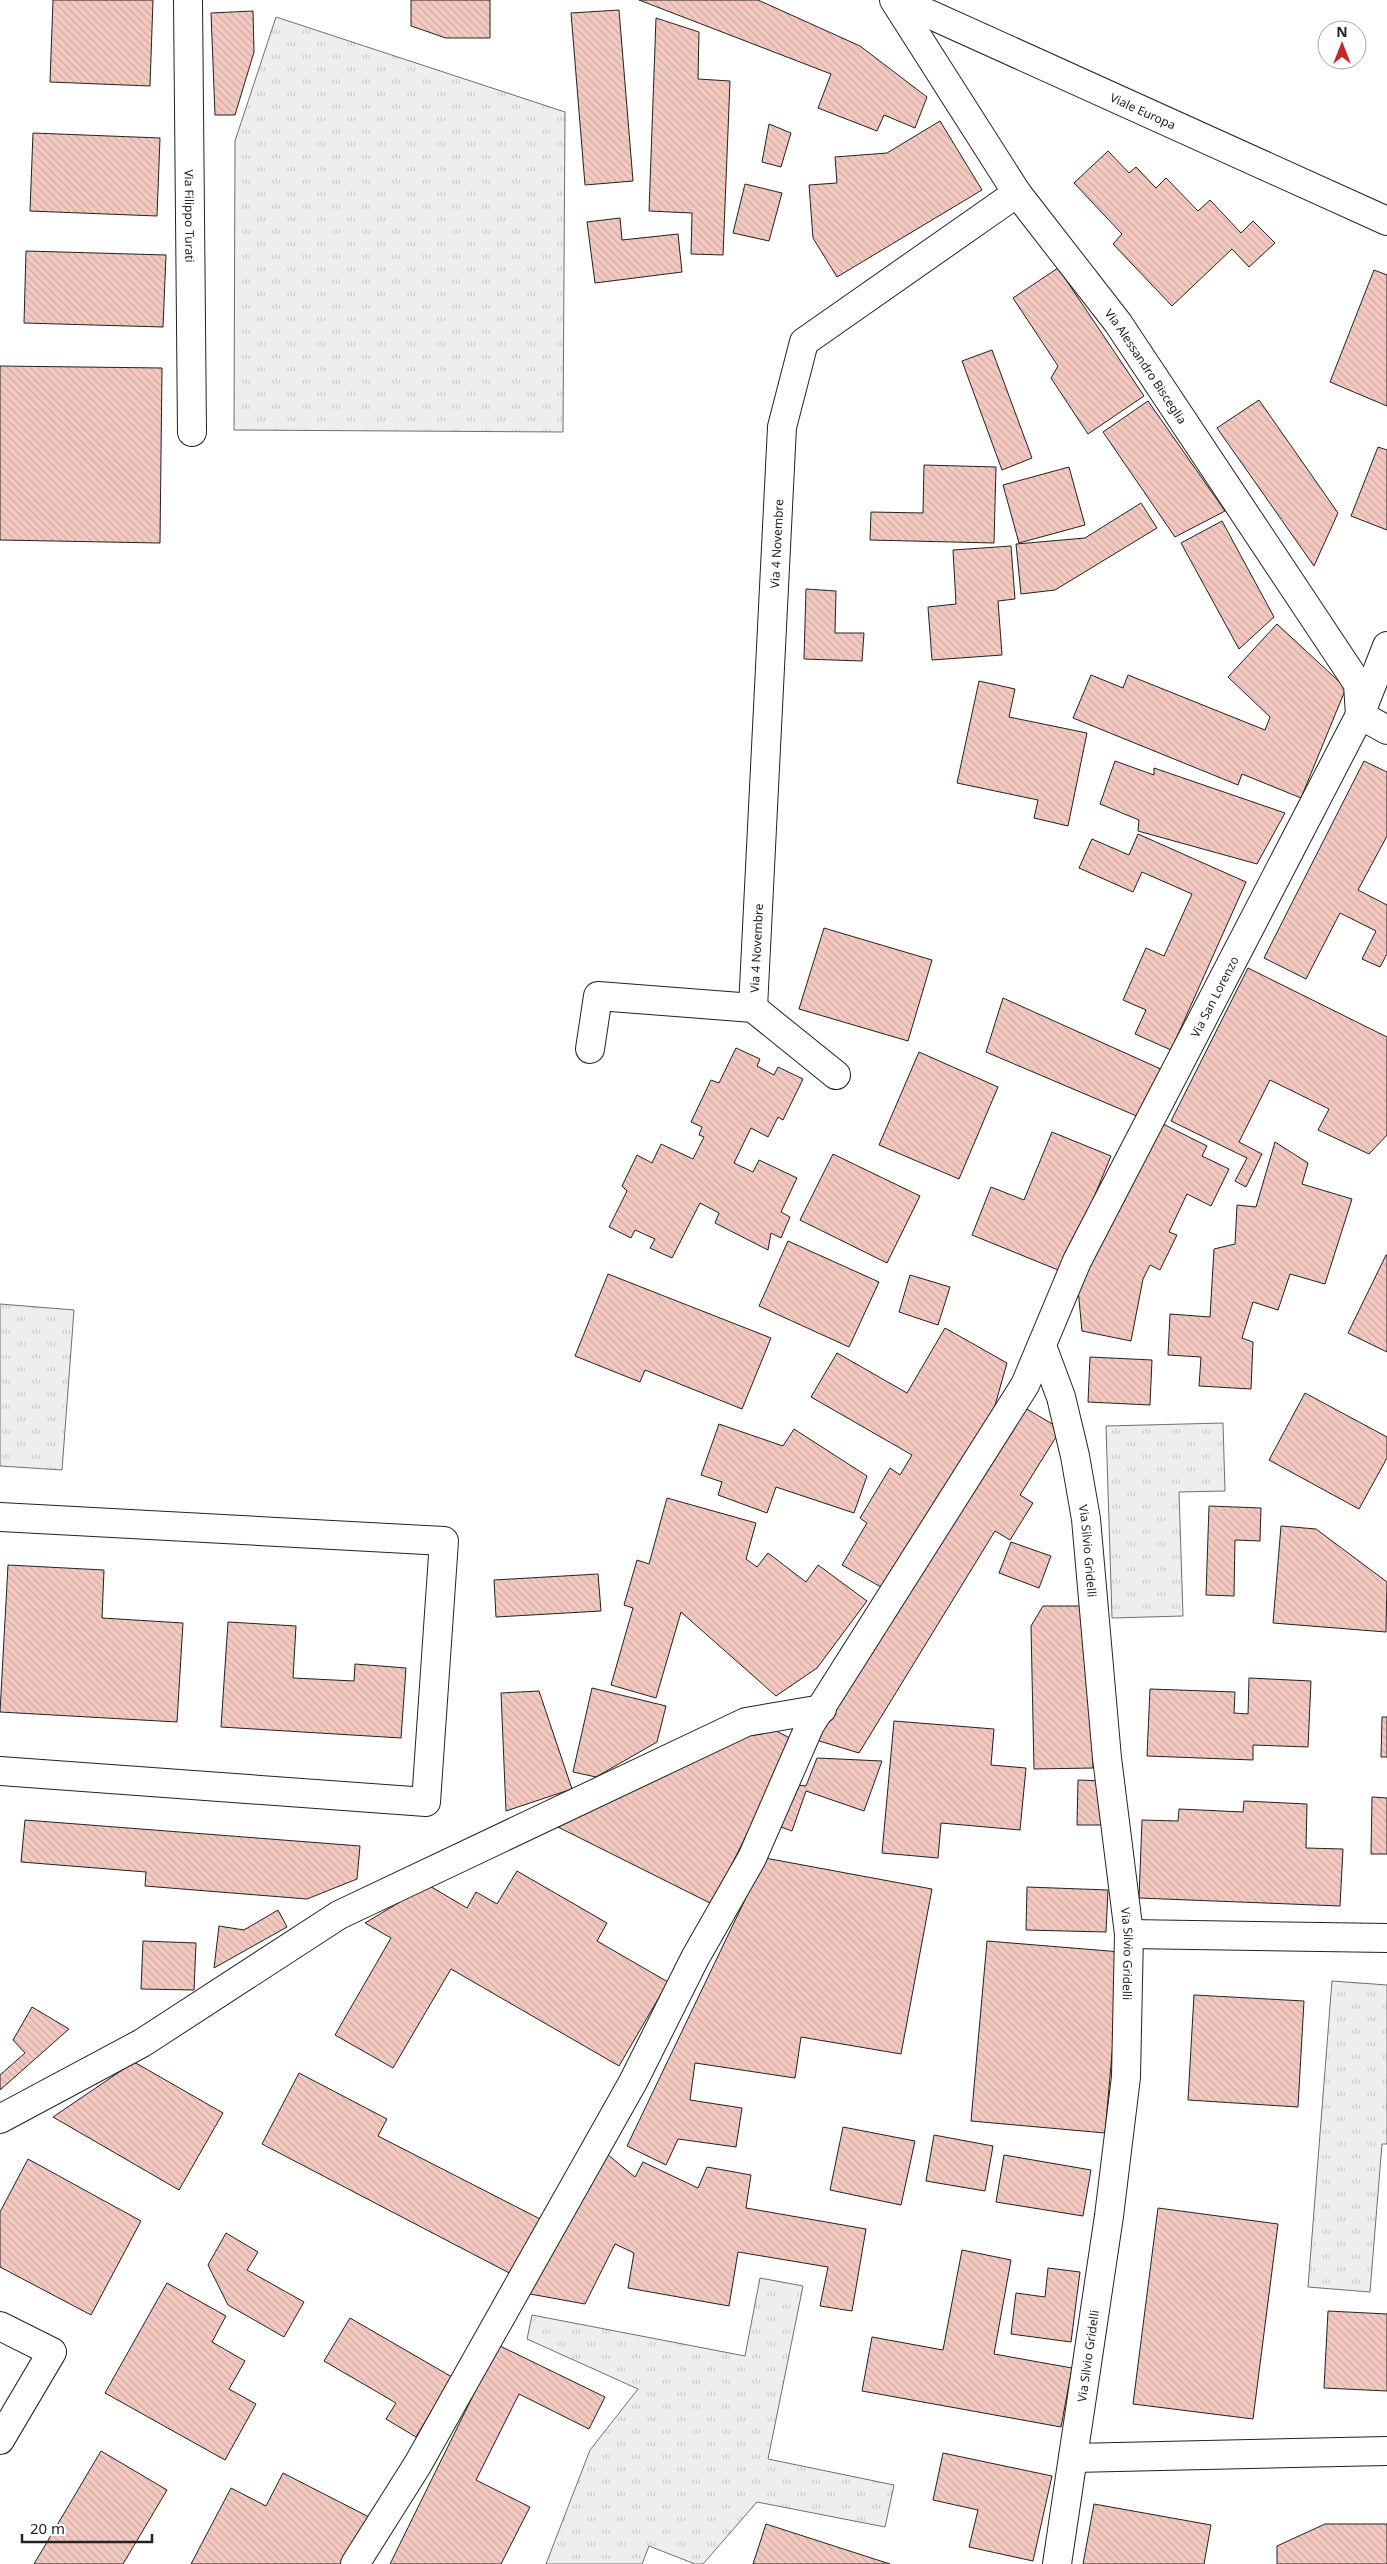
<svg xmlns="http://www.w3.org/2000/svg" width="1387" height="2564" font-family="'Noto Sans',sans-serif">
  <defs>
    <pattern id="grass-tufts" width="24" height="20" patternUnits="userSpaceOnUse" patternTransform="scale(1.25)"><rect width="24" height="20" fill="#eee"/><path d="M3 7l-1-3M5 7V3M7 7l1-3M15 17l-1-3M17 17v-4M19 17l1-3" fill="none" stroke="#ccc"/></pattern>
    <pattern id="building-back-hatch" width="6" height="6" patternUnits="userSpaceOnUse" patternTransform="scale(1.25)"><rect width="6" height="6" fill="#f3c9c0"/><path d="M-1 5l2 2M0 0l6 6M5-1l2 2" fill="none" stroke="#d0aca5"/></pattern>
  </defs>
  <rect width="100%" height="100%" fill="#fff"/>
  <path fill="url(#grass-tufts)" stroke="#6f6f6f" d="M276 17 565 112 563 432 234 430 235 141Z
    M0 1304 74 1310 62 1470 0 1466Z
    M1223 1423 1225 1491 1179 1492 1183 1616 1112 1618 1106 1426Z
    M1332 1981 1387 1985V2144H1382L1370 2292 1308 2287Z
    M760 2278 803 2286 768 2459 894 2485 885 2527 757 2502 703 2564H695L649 2546 642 2564H546L590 2450 638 2389 527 2339 532 2315 745 2356Z"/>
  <path fill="url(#building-back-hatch)" stroke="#222" d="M53 0H153L150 86 50 82Z
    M411 0H490V38H446L411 26Z
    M639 0H758L860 46 927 97 915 128 884 115 877 131 818 108 831 74Z
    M619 10 633 181 585 185 571 13Z
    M253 11 254 52 235 115H215L211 13Z
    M656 18 699 32 698 79 730 81 723 255 691 254 692 213 649 211Z
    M940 121 982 190 837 277 813 238 809 185 837 183 835 157 887 153Z
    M769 124 791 133 781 167 762 162Z
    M33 133 160 138 157 216 30 211Z
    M1108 151 1129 173 1136 167 1156 188 1166 178 1198 211 1210 200 1241 233 1253 221 1275 243 1249 267 1232 249 1172 306 1113 244 1122 234 1074 183Z
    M745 184 782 193 769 241 733 233Z
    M620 218 622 240 678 234 682 272 595 283 587 222Z
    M26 251 166 255 163 327 24 323Z
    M1058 268 1144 396 1088 434 1051 378 1058 366 1013 298Z
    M1374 270 1387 275V406L1330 382Z
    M992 350 1032 458 1002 470 962 361Z
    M0 366 162 368 160 543 0 540Z
    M1259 400 1338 513 1314 566 1217 428Z
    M1148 401 1225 511 1175 537 1103 432Z
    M1378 447 1387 450V530L1351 516Z
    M924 465 996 467 994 543 870 540 871 512 923 513Z
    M1069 467 1085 525 1019 543 1003 485Z
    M1141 503 1157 528 1055 590 1021 594 1016 544 1085 538Z
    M1222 521 1274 617 1239 649 1181 543Z
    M1011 546 1015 599 998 601 1002 655 932 660 928 607 956 604 953 550Z
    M806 589 836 591 835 633H864L862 661 804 659Z
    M1277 624 1346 688 1301 798 1242 774 1238 785 1073 718 1091 675 1123 688 1128 675 1265 730 1270 717 1228 677Z
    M979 681 1015 689 1009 717 1087 733 1068 826 1034 818 1038 800 957 783Z
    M1115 761 1154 775V768L1285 813 1257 864 1138 831 1139 820 1100 804Z
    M1364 761 1387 772V836L1358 890 1387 905V954L1380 967 1362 959 1376 931 1340 913 1306 979 1264 958Z
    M1138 834 1246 882 1171 1050 1135 1034 1146 1010 1123 1000 1146 948 1164 956 1192 894 1142 872 1133 892 1079 868 1092 839 1129 855Z
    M824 928 932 960 908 1041 799 1009Z
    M1248 968 1387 1037V1135L1369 1154 1318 1130 1329 1109 1270 1080 1239 1142 1262 1154 1246 1187 1235 1181 1247 1158 1171 1121Z
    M1003 998 1163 1070 1139 1117 986 1052Z
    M736 1048 760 1059 757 1066 774 1075 778 1067 803 1079 783 1120 778 1117 768 1137 751 1128 734 1163 753 1172 759 1160 797 1178 781 1212 790 1217 781 1238 771 1233 768 1250 715 1223 719 1213 700 1203 672 1258 650 1248 655 1239 635 1230 631 1238 609 1227 627 1191 622 1186 637 1155 652 1163 661 1144 693 1159 704 1137 699 1135 702 1127 691 1122 711 1080 719 1083Z
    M919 1052 998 1087 959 1179 879 1145Z
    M1161 1123 1207 1146 1202 1156 1229 1169 1211 1206 1187 1194 1169 1232 1177 1235 1160 1270 1150 1265 1143 1279 1131 1341 1082 1331 1078 1289Z
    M1052 1132 1111 1156 1063 1272 972 1235 991 1187 1024 1200Z
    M1275 1142 1308 1163 1302 1184 1352 1199 1325 1284 1290 1274 1278 1310 1253 1302 1242 1338 1253 1342 1251 1389 1199 1386 1201 1357 1168 1355 1170 1314 1210 1317 1214 1249 1235 1244 1237 1205 1256 1207Z
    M833 1154 920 1196 887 1263 800 1220Z
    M788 1241 879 1282 849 1347 759 1306Z
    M1386 1255H1387V1352L1348 1333Z
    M608 1274 771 1338 742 1409 645 1370 640 1382 575 1356Z
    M910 1275 950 1287 938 1325 899 1312Z
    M945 1328 1007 1363 992 1416 888 1591 842 1565 867 1523 860 1518 890 1468 900 1475 912 1455 811 1397 837 1353 907 1393Z
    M1090 1357 1152 1360 1150 1405 1088 1402Z
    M1305 1393 1387 1437V1458L1359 1509 1269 1460Z
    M1020 1405 1061 1429 1020 1495 1033 1503 1010 1540 995 1531 859 1753 816 1740Z
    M719 1424 783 1446 794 1429 867 1476 854 1513 776 1487 767 1513 718 1495 722 1482 701 1475Z
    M667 1498 756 1523 746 1559 757 1567 768 1553 806 1582 818 1565 867 1601 817 1668 776 1696 681 1612 656 1698 611 1685 633 1608 624 1605 637 1560 649 1564Z
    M1209 1506 1261 1508 1260 1541 1235 1540 1234 1596 1206 1595Z
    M1281 1526 1316 1529 1387 1582 1386 1632 1273 1623Z
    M1011 1542 1051 1556 1039 1588 999 1573Z
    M8 1565 104 1570 102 1618 183 1623 177 1722 0 1712Z
    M598 1574 601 1611 496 1617 494 1580Z
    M1043 1606H1090L1093 1768 1034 1769 1031 1626Z
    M228 1622 296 1626 293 1678 354 1681 355 1664 406 1668 401 1738 221 1727Z
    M1249 1678 1311 1681 1308 1747 1253 1745V1760L1147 1756 1150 1689 1235 1692 1234 1713 1248 1714Z
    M592 1688 666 1706 657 1742 596 1777 573 1772Z
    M539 1691 572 1789 506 1811 501 1693Z
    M1382 1717H1387V1757H1381Z
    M894 1721 994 1729 991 1765 1026 1768 1020 1830 941 1823 938 1858 882 1853Z
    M766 1726 794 1740 712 1904 558 1827Z
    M817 1758 882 1761 864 1811 806 1791 792 1831 781 1827 796 1785 806 1786Z
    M1078 1780 1103 1781 1102 1825H1077Z
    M1372 1797 1387 1798V1854H1371Z
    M1244 1801 1307 1804 1306 1848 1343 1849 1340 1906 1139 1898 1142 1820 1178 1821 1179 1809 1243 1812Z
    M25 1820 360 1846 357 1879 307 1899 145 1886 146 1872 21 1862Z
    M765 1858 932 1889 901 2054 801 2037 795 2078 695 2063 690 2100 742 2108 736 2147 678 2139 666 2165 627 2146Z
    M517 1871 607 1923 597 1941 668 1982 619 2066 451 1969 393 2068 335 2035 391 1938 365 1923 428 1885 467 1908 476 1892 497 1904Z
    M1027 1887 1108 1890 1106 1932 1026 1930Z
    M278 1910 287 1927 214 1968 219 1926 244 1930Z
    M143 1941 196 1943 194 1990 141 1989Z
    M987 1941 1121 1952 1105 2133 971 2121Z
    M1194 1995 1304 2001 1298 2107 1188 2100Z
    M32 2007 69 2029 0 2090V2075L25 2053 13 2040Z
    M134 2062 223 2113 179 2190 53 2117Z
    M299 2073 387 2119 378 2136 544 2221 515 2276 262 2144Z
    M843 2127 915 2141 901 2205 830 2190Z
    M934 2135 993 2146 985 2191 926 2181Z
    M602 2150 635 2177 643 2162 698 2188 707 2167 751 2175 746 2208 866 2229 852 2311 820 2306 828 2267 738 2252 729 2306 628 2288 634 2253 615 2244 585 2304 530 2294Z
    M1004 2155 1091 2170 1083 2216 996 2202Z
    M28 2159 141 2221 91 2315 0 2267V2212Z
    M1158 2208 1278 2224 1253 2419 1133 2404Z
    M226 2233 258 2252 247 2270 304 2302 284 2337 228 2305 208 2265Z
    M962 2250 1011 2260 994 2354 1072 2368 1061 2427 862 2391 872 2337 943 2350Z
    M1048 2268 1080 2272 1071 2342 1011 2334 1016 2293 1045 2297Z
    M167 2283 226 2316 212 2342 245 2361 229 2389 256 2404 225 2460 105 2393Z
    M1328 2311 1387 2314V2391L1324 2388Z
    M350 2318 452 2377 416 2437 386 2419 396 2403 324 2361Z
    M498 2345 605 2397 589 2429 519 2394 476 2480 530 2507 501 2564H390Z
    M101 2451 167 2490 123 2564H34Z
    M943 2453 1052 2476 1033 2561 969 2547 978 2510 933 2500Z
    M283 2473 369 2517 345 2564H191L231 2488 266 2506Z
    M1094 2504 1211 2525 1204 2564H1083Z
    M766 2524 890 2564H753Z
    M1325 2524H1387V2564H1277V2546Z"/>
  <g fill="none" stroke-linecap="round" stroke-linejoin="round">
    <defs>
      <g id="minor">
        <path id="s1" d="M188 0 192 432"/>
        <path id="s2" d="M894 0 1017 193 1118 323 1358 684 1360 715 1387 730"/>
        <path id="s3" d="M753 1008 782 427 804 342 1017 193"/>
        <path d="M590 1049 598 996 753 1008 836 1075"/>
        <path id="s4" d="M1042 1346 1061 1397 1075 1456 1086 1519 1107 1758 1129 1934 1126 2077 1109 2216 1057 2564"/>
        <path d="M0 1517 444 1541 426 1802 0 1771"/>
        <path d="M1129 1934 1387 1938"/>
        <path d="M0 2119 142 2043 339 1915 746 1722 822 1709"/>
        <path d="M0 2326 52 2352 0 2440"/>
        <path d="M1073 2458 1387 2451"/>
        <path id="s5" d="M355 2564 418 2464 633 2082 695 1958 752 1858 810 1725 1025 1385 1077 1261 1360 715 1387 646"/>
      </g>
      <g id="major">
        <path id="s6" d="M898 0 1387 221"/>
      </g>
    </defs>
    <use href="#minor" stroke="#222" stroke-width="30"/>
    <use href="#major" stroke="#222" stroke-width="30"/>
    <use href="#minor" stroke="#fff" stroke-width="28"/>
    <use href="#major" stroke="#fff" stroke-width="28"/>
  </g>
  <g text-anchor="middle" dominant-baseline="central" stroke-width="4" stroke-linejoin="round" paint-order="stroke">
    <g font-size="12" fill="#222" stroke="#fff">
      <text stroke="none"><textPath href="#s6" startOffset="269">Viale Europa</textPath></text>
      <text stroke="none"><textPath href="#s1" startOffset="216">Via Filippo Turati</textPath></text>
      <text stroke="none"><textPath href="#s2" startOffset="445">Via Alessandro Bisceglia</textPath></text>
      <text stroke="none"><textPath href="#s3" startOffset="465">Via 4 Novembre</textPath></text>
      <text stroke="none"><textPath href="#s3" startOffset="60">Via 4 Novembre</textPath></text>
      <text stroke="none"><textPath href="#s5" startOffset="1790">Via San Lorenzo</textPath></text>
      <text stroke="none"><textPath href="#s4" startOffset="211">Via Silvio Gridelli</textPath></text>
      <text stroke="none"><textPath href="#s4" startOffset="616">Via Silvio Gridelli</textPath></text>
      <text transform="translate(1088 2356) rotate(-82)">Via Silvio Gridelli</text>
    </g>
  </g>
  <g transform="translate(1342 45)"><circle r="24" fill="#ffffff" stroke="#a7a7a7"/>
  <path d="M0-4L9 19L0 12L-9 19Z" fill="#c62828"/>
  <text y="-8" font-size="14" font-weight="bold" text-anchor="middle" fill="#222222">N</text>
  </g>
  <path d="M22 2534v8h130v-8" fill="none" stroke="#222222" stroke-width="2.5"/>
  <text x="30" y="2534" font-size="15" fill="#222222" stroke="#ffffff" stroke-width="4" paint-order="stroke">20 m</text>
</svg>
